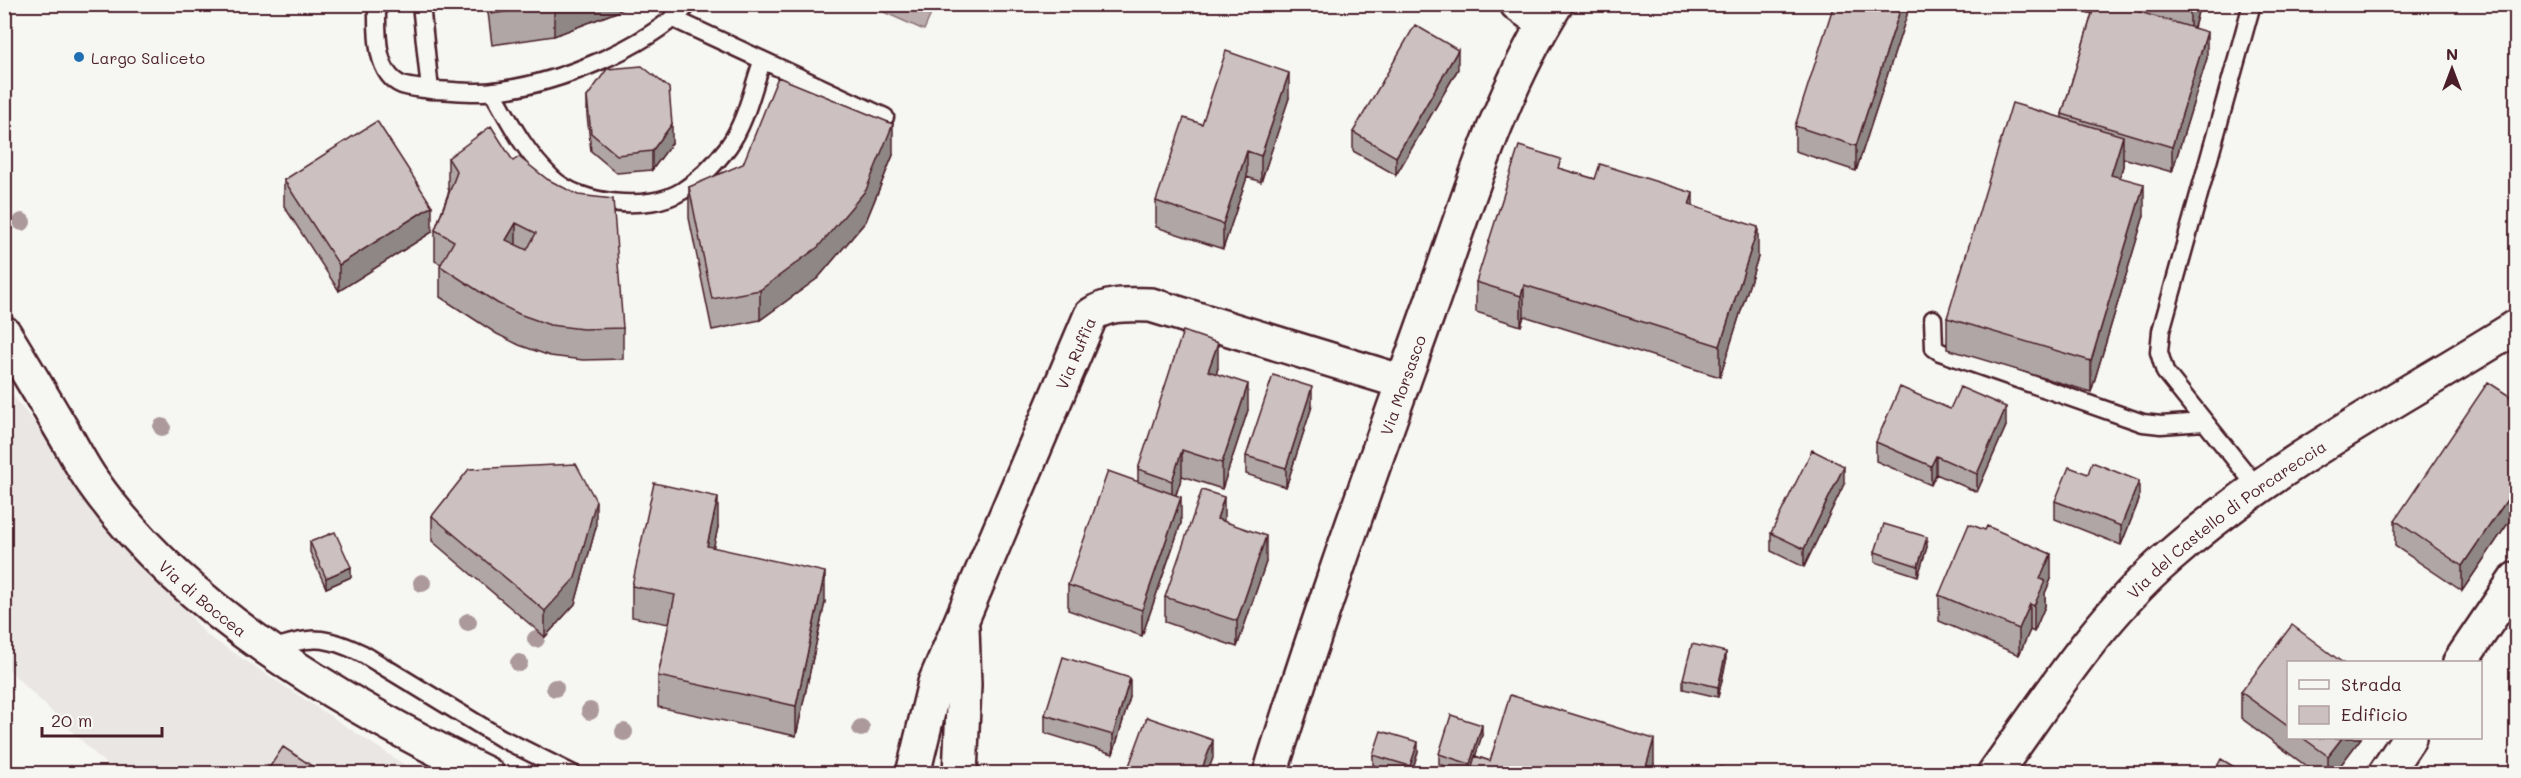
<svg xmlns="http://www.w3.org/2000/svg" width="2521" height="778" font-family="Mali,sans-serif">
  <rect width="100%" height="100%" fill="#f6f6f2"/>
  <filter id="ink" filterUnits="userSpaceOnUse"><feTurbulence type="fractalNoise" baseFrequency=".0167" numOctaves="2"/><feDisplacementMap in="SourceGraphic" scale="12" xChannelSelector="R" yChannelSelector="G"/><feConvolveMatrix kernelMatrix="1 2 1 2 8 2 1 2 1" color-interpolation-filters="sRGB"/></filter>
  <g filter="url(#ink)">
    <path fill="#e9e6e3" d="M4 385 205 634 417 773H115L5 666Z"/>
    <path fill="#bbadae" stroke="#8e747a" stroke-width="1.5" d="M868 5V4L935 5 924 30Z"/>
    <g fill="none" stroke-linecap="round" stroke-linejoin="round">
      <defs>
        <path id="service" d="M377 4C377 28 374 74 402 85 410 88 421 88 430 90
          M421 4 430 90C450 90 474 94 494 91 558 84 643 49 689 4
          M2252 4 2161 331 2159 352 2165 372 2257 487
          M674 19 885 117
          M493 92C511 124 525 152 552 178 580 205 649 212 682 191 700 180 715 164 728 147 746 122 752 90 762 62
          M1933 319 1934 348 1940 352 2143 423 2161 425 2204 422
          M270 650C309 636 325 635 363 654L501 738 573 774"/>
        <g id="minor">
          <path d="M1517 4 1544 23"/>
          <path d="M2460 662 2516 579"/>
          <path id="s1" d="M913 774 935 683 1091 315C1110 302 1129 305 1151 305L1403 382"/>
          <path d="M960 774 964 685 962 627"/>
          <path id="s2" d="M1270 774C1318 617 1374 464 1429 310 1466 207 1497 98 1556 4"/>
          <path id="s3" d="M1994 774C2048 699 2098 619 2168 558 2273 465 2398 401 2516 327"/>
          <path d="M2385 774 2409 738"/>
        </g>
        <g id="secondary">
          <path id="s4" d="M4 333C25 367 45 401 65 435 74 450 82 467 93 482 184 612 346 706 487 774"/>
        </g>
      </defs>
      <use href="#service" stroke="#4a1f2b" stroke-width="21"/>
      <use href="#minor" stroke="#4a1f2b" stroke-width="38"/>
      <use href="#secondary" stroke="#4a1f2b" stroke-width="38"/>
      <use href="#service" stroke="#f6f6f2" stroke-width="16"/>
      <use href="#minor" stroke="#f6f6f2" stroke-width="33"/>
      <use href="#secondary" stroke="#f6f6f2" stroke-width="33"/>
    </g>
    <g fill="#ac999c">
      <circle cx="22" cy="222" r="9"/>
      <circle cx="162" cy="427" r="9"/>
      <circle cx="422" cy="583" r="9"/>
      <circle cx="468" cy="622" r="9"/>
      <circle cx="536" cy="639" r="9"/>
      <circle cx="519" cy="663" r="9"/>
      <circle cx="555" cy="688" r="9"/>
      <circle cx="590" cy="711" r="9"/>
      <circle cx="861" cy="728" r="9"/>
      <circle cx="624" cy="732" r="9"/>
    </g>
    <path fill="#afa6a5" stroke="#4a1f2b" stroke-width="1.5" d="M487 4H629L619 11 554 36 492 45Z
      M1907 4V15L1856 171 1795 151V126Z
      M2059 4H2200L2194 28 2207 58 2172 172 2123 158V166L2120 177 2144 215 2091 392 1947 349V318L2062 117V114L2092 14Z
      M1458 69 1396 175 1353 151V132Z
      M587 97 672 143 652 170 617 173 591 151 587 115Z
      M1289 98 1261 182 1247 177 1223 249 1156 227V201L1202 124Z
      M893 155 866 221 818 278 760 320 712 330 689 218V187Z
      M448 158 513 161 623 328V359L583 360 550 356 519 345 497 334 440 297V266L441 264 435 261V230L449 191 448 188Z
      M1561 169 1595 179 1693 207 1758 257 1720 377 1524 316 1521 326 1476 312V282Z
      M284 180 432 232 339 291 284 206Z
      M1218 368 1216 374 1248 410 1222 489 1182 476 1176 495 1181 523 1142 636 1068 610V585L1138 482V469Z
      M2517 401V510L2462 591 2395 546V520Z
      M1312 406 1286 487 1246 474V456Z
      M1950 409 2006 426 1977 492 1936 474 1931 485 1876 461V442Z
      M1844 484 1804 567 1771 551V533Z
      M2139 500 2121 545 2055 519V501Z
      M432 516 596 527 575 604 545 637 432 541Z
      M1224 522 1266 562 1237 647 1165 622V597Z
      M718 527 713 548 825 602 796 736 658 707V676L669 624 632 617V586Z
      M310 542 351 577 326 588 310 552Z
      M1927 547 1918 576 1875 562V552Z
      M2051 579 2045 593V606L2034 632 2030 630 2019 655 1939 621V595Z
      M1726 662 1718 697 1683 689V679Z
      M2289 663V738H2361L2334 774H2317L2241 718V692Z
      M1130 697 1113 754 1045 733V715Z
      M1482 735 1475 756 1490 761 1654 764 1651 774H1469L1439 764V754Z
      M1418 752 1411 774H1401L1373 765V755Z"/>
    <path fill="#8f8786" stroke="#4a1f2b" stroke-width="1.5" d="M555 4H629L619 11 554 36V5Z
      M1902 4H1907V15L1856 171V146Z
      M2192 4H2200L2190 42V11Z
      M2207 32V58L2172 172V147Z
      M1458 50V69L1396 175V157Z
      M1289 73V98L1261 182V156Z
      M672 124V143L652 170V151Z
      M893 124V155L866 221 818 278 760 320V290Z
      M2123 136V166L2111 206V175Z
      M1247 151V177L1223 249V224Z
      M2144 184V215L2091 392V361Z
      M1693 193V224L1689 205Z
      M432 206V232L339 291V265Z
      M516 223V253L506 240Z
      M1758 227V257L1720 377V346Z
      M1524 285V316L1521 326V296Z
      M1218 343V368L1208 397V371Z
      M1248 384V410L1222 489V463Z
      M1312 387V406L1286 487V468Z
      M2006 407V426L1977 492V474Z
      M1182 450V476L1172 506V481Z
      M1936 456V474L1931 485V466Z
      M1844 466V484L1804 567V549Z
      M2139 481V500L2121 545V526Z
      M2517 485V510L2462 591V566Z
      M718 497V527L707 577V546Z
      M1181 497V523L1142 636V610Z
      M1224 497V523L1217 519Z
      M596 501V527L575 604 545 637V611Z
      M1266 536V562L1237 647V621Z
      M1927 537V547L1918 576V566Z
      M2051 554V579L2045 593V606L2034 632V606L2040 579Z
      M351 567V577L326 588V578Z
      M825 572V602L796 736V706Z
      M2030 604V630L2019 655V629Z
      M1726 652V662L1718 697V687Z
      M1130 678V697L1113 754V735Z
      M1482 725V735L1470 774V764Z
      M2342 738H2361L2334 774H2328V756Z
      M1654 739V764L1651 774H1644Z
      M1213 740V758L1207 774H1200Z
      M1418 742V752L1411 774H1410V766Z"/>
    <path fill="#ccc1c0" stroke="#4a1f2b" stroke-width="1.5" fill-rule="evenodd" d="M490 4H555L492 14Z
      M1834 4H1902L1856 146 1795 126Z
      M2095 4H2113L2207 32 2172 147 2062 114Z
      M2167 4H2192L2190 11Z
      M1415 25 1458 50 1396 157 1353 132Z
      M1226 51 1289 73 1261 156 1247 151 1223 224 1156 201 1184 118 1202 124Z
      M642 66 669 88 672 124 652 151 617 155 591 133 587 97 607 69Z
      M778 77 893 124 866 190 818 247 760 290 712 299 689 187 743 164Z
      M2012 103 2123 136 2111 175 2144 184 2091 361 1947 318Z
      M377 121 432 206 339 265 284 180Z
      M491 126 513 161 519 157 547 179 578 195 613 199 623 328 583 329 550 325 519 314 497 303 440 266 454 241 435 230 457 172 448 158ZM516 223 536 233 527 250 506 240Z
      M1519 146 1561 159 1558 168 1595 179 1600 164 1693 193 1689 205 1758 227 1720 346 1524 285 1521 296 1476 282Z
      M1183 331 1218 343 1208 371 1248 384 1222 463 1182 450 1172 481 1138 469Z
      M1273 375 1312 387 1286 468 1246 456Z
      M2488 382 2517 401V485L2462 566 2395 520Z
      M1900 387 1950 409 1960 387 2006 407 1977 474 1936 456 1931 466 1876 442Z
      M1812 450 1844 466 1804 549 1771 533Z
      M2092 462 2139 481 2121 526 2055 501 2069 467 2088 474Z
      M576 464 596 501 575 578 545 611 432 516 469 469Z
      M1108 471 1181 497 1142 610 1068 585Z
      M654 483 718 497 707 546 825 572 796 706 658 676 675 595 632 586Z
      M1202 490 1224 497 1217 519 1266 536 1237 621 1165 597Z
      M1884 524 1927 537 1918 566 1875 552Z
      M1969 524 1985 530 1987 526 2051 554 2040 579 2045 581 2034 606 2030 604 2019 629 1939 595Z
      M335 532 351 567 326 578 310 542Z
      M2292 625 2343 663H2289V727L2241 692Z
      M1692 644 1726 652 1718 687 1683 679Z
      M1063 657 1130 678 1113 735 1045 715Z
      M1510 695 1654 739 1644 774H1470L1475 756 1490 761Z
      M1451 715 1482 725 1470 764 1439 754Z
      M1147 717 1213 740 1200 774H1126Z
      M1381 731 1418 742 1410 766 1373 755Z
      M2303 738H2342L2328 756Z
      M283 747 324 774H265Z
      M2221 759 2246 774H2213Z
      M1720 767 1742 774H1718Z"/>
  </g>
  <circle fill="#1f6fb2" stroke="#f6f6f2" stroke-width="2" cx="79" cy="57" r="6"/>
  <g text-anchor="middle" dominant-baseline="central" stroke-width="4.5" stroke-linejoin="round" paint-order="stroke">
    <g font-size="16" fill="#4a1f2b" stroke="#f6f6f2" text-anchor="start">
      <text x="91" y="57">Largo Saliceto</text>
    </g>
    <g font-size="16" fill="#4a1f2b" stroke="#f6f6f2">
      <text stroke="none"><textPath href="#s1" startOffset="452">Via Ruffia</textPath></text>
      <text stroke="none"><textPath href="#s2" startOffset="411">Via Morsasco</textPath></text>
      <text stroke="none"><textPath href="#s3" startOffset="348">Via del Castello di Porcareccia</textPath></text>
      <text stroke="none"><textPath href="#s4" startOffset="334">Via di Boccea</textPath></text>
    </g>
  </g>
  <rect width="2521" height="778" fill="none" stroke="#f6f6f2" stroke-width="24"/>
  <rect x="12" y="12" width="2497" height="754" fill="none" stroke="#4a1f2b" stroke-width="2" filter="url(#ink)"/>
  <rect x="2287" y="661" width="195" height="78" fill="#f6f6f2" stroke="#b1a0a2" stroke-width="1.5"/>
  <rect x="2299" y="680" width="30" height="9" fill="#f6f6f2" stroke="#b1a0a2" stroke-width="1.5"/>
  <text x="2341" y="691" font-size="18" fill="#4a1f2b">Strada</text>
  <rect x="2299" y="706" width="30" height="18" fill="#ccc1c0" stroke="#b1a0a2" stroke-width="1.5"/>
  <text x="2341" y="721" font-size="18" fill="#4a1f2b">Edificio</text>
  <g transform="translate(2452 69)" stroke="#f6f6f2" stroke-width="4.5" paint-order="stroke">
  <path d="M0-4.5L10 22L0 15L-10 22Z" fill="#4a1f2b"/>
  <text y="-9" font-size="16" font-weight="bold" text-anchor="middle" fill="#4a1f2b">N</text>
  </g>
  <path d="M42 727v9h120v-9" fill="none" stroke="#4a1f2b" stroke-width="3"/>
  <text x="51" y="727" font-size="18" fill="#4a1f2b" stroke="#f6f6f2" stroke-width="4.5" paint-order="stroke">20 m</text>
</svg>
